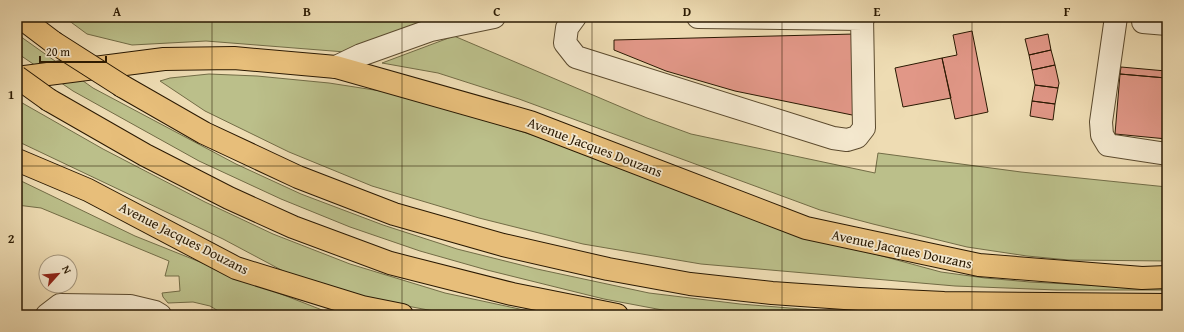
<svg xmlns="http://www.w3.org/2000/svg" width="1184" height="332" font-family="'Gentium Book Plus',serif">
  <rect width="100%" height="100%" fill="#eedcb3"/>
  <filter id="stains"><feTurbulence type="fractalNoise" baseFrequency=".005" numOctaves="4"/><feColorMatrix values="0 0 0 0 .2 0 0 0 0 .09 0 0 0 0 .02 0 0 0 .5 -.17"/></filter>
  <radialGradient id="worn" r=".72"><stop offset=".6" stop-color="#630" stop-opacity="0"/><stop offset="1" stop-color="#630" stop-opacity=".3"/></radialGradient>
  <path fill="#bbbf8a" stroke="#726c46" d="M64 17H405L428 25 345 52 206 41 132 45 87 34Z
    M17 34 93 88 236 164 301 194 383 225 457 249 537 269 649 293 740 304 814 310 889 315H704L673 312 604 299 487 270 420 251 350 227 281 199 199 161 73 91 17 53Z
    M454 36 647 118 691 134 875 173 878 153 1021 172 1167 187V261L1069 260 1027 256 967 247 873 224 820 210 519 99 438 73 382 63Z
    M209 74 257 76 329 83 400 94 565 145 812 237 941 272 985 278 1030 282 1087 285 1167 286V290H1057L955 286 701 264 583 244 479 218 372 186 289 152 205 111 160 81 170 78Z
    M17 100 103 149 205 202 273 234 350 264 445 293 538 313 540 315H473L439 312 359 297 285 272 223 239 17 141Z
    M17 179 135 236 250 282 335 315H225L210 306 193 302 168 303 163 297 162 293 180 291 179 276H165L169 261 41 208 17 205Z"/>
  <path fill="#e19787" stroke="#2a1902" d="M972 31 988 112 955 119 942 58 957 55 953 35Z
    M855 34 857 116 735 91 666 71 614 50V40Z
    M1048 34 1051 50 1029 55 1025 39Z
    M1051 50 1055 65 1032 70 1029 55Z
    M942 58 951 98 903 107 895 68Z
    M1055 65 1059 83 1058 88 1035 85 1032 70Z
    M1121 67 1166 71V78L1120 74Z
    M1166 71 1167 139 1115 134 1120 74 1166 78Z
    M1035 85 1058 88 1055 104 1032 101Z
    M1032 101 1055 104 1053 120 1030 116Z"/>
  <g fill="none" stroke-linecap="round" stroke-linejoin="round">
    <defs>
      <path id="minor" d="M575 17 567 28 565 43 576 57 833 138 847 140 857 137 864 128 862 17
        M698 17 863 19
        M1116 17 1101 122 1102 135 1108 145 1167 154
        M1143 22 1167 24
        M336 67 361 55 431 30 494 17
        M47 315 60 305 130 306 155 312 160 315"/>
      <path id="major" d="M20 17 53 42
        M17 78 164 59 234 58 336 67 530 122 806 228 979 265 1142 278 1167 277
        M122 86 204 133 298 177 394 214 503 245 608 269 690 284 772 293 859 299 944 303 1167 305
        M49 100 145 155 229 198 293 227 390 263 512 294 617 315
        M17 160 88 190 236 268 362 307 402 315"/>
    </defs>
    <use href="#minor" stroke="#5b4a2e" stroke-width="24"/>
    <use href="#major" stroke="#2a1902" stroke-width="24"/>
    <use href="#minor" stroke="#f4e8ce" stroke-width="22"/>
    <use href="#major" stroke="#e7be7a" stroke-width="22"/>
    <defs>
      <path id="major-bridge" d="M53 42 122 86
        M17 77 49 100"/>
    </defs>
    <use href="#major-bridge" stroke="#2a1902" stroke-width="24" stroke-linecap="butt"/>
    <use href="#major-bridge" stroke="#e7be7a" stroke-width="22"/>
  </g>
  <path fill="none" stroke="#2a1902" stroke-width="1" stroke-opacity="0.55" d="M212 17V315M402 17V315M592 17V315M782 17V315M972 17V315M17 166H1167"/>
  <g text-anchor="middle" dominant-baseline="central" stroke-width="3.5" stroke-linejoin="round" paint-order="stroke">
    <g font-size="14" fill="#2a1902" stroke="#f4e8ce">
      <text transform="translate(595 147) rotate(21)">Avenue Jacques Douzans</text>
      <text transform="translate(184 238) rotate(27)">Avenue Jacques Douzans</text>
      <text transform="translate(902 249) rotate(12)">Avenue Jacques Douzans</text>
    </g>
  </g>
  <rect width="1184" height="332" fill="none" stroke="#eedcb3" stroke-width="44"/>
  <g transform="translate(58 274) rotate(63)"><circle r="19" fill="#f4e8ce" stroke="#a3957c"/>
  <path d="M0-3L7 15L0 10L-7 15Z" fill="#8f2418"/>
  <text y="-6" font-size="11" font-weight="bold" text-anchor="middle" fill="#2a1902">N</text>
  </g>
  <path d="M40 56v6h66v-6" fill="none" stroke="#2a1902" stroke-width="2"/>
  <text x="46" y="56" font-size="12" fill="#2a1902" stroke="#f4e8ce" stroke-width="3" paint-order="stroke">20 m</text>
  <rect x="22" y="22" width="1140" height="288" fill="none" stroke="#2a1902" stroke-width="1.5"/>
  <g font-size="13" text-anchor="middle" font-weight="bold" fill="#2a1902">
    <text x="117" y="16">A</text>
    <text x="307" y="16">B</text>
    <text x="497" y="16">C</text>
    <text x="687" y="16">D</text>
    <text x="877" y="16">E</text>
    <text x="1067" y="16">F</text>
    <text x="11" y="99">1</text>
    <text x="11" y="243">2</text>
  </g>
  <rect width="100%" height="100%" filter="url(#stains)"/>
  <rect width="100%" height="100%" fill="url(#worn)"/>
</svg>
